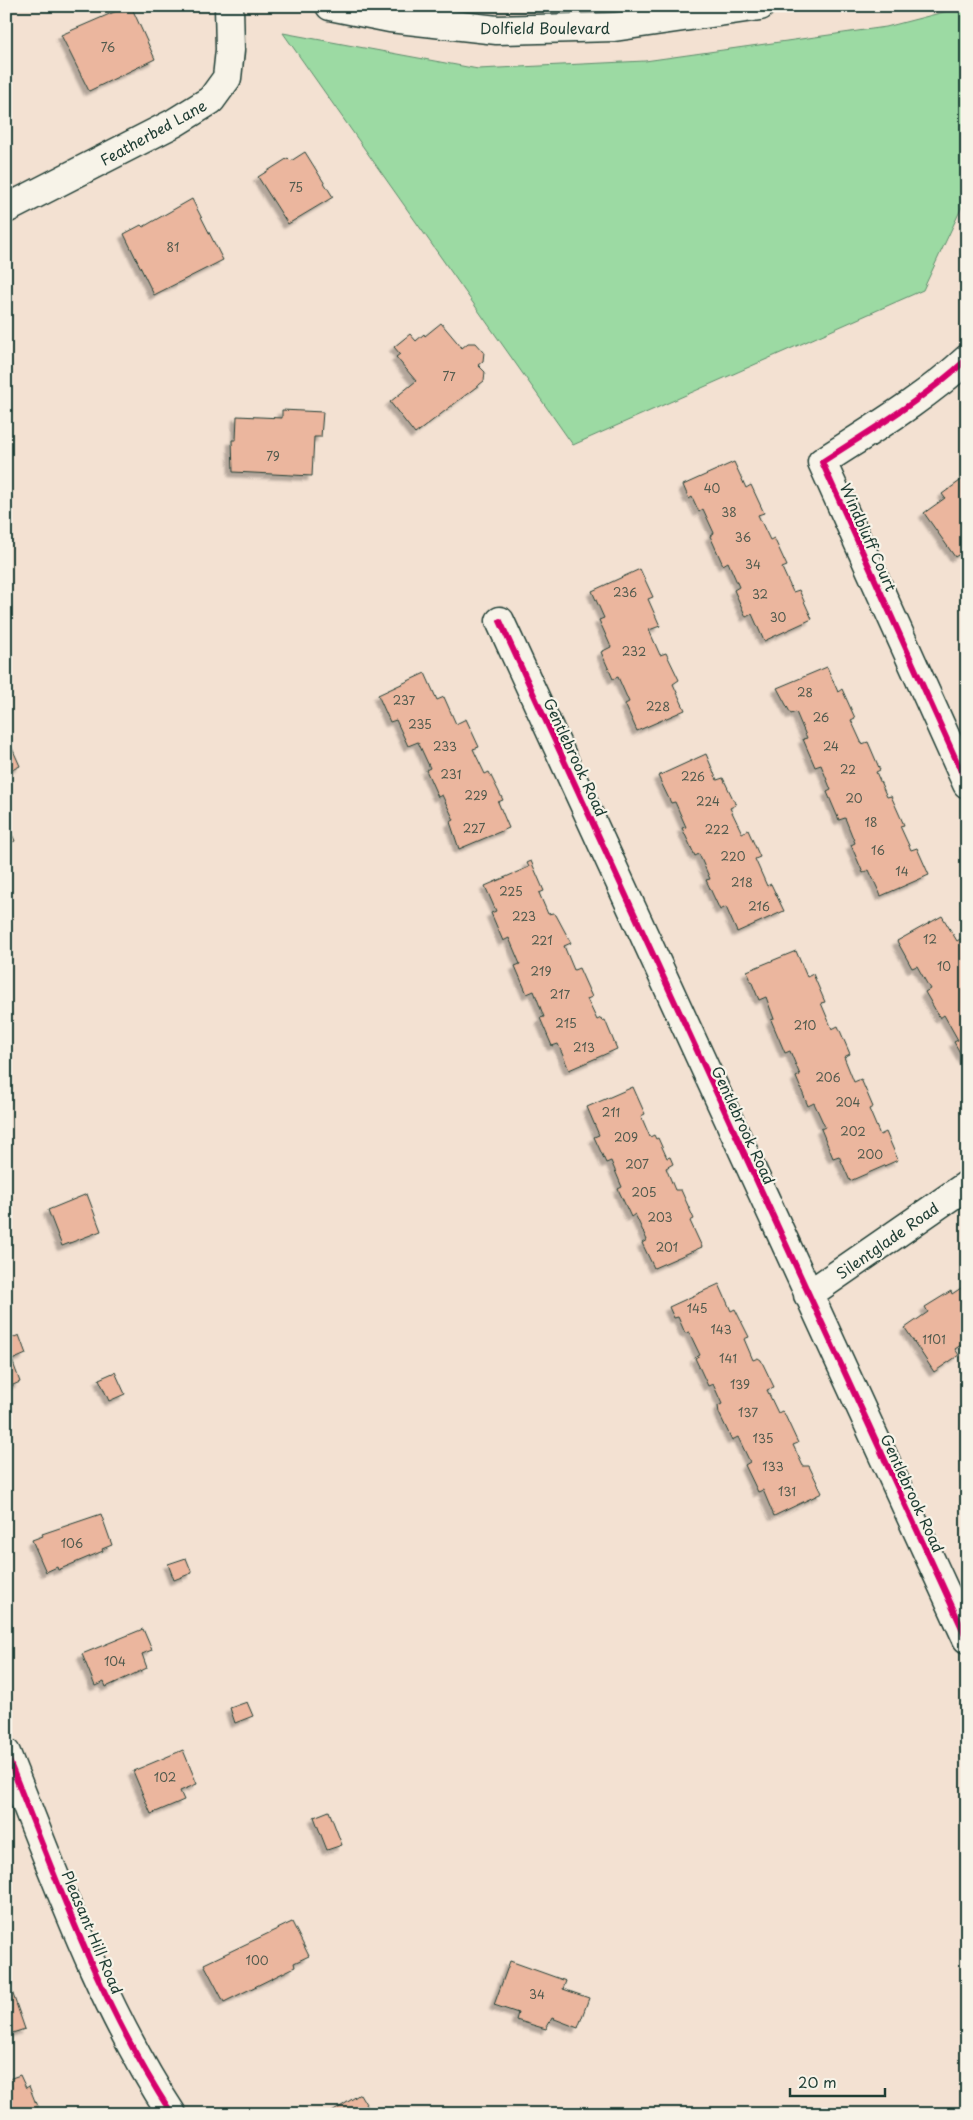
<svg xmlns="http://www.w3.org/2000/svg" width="973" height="2120" font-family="'Playpen Sans',sans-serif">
  <defs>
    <filter id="shadow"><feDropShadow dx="-4.5" dy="4.5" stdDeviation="1" flood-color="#0004"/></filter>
  </defs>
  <rect width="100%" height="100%" fill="#f3e1d2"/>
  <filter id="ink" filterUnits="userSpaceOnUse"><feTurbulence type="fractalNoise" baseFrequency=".02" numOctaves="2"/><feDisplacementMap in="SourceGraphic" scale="10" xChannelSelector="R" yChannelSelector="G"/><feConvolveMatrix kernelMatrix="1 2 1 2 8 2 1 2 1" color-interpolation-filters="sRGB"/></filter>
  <g filter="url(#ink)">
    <path fill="#9cdaa3" stroke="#5e8c6c" d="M967 6V196L923 290 573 445 283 33 478 69 645 61 886 27Z"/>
    <path fill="#ebb69e" stroke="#1f3d34" filter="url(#shadow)" d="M128 6H131L155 59 89 91 61 35Z
      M305 152 333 197 288 224 258 177 288 158 291 161Z
      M192 199 223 260 154 295 124 234 141 225 143 227Z
      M441 323 462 348 468 343H476L484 352 483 361 478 365 485 372 484 381 415 434 390 402 416 381 396 357 400 354 394 347 410 334 416 341 424 334 425 336Z
      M282 410 323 412 321 437H314L312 476 233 472 232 440H236L237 416 282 418Z
      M734 462 746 488 751 485 764 513 758 515 770 540 774 538 787 566 782 568 793 592 799 590 812 619 764 641 752 614 746 617 734 590 739 587 728 562 723 565 710 536 714 533 703 509 699 512 692 497 689 499 683 485Z
      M967 476V549L955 557 924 513 945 498 942 494Z
      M640 569 653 597 648 599 660 626 649 630 660 655 666 653 679 680 673 684 685 710 637 731 625 704 629 702 618 677 613 679 601 652 611 647 599 620 604 618 592 591Z
      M827 667 838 692 842 689 855 718 851 720 862 744 868 742 880 770 876 772 887 797 891 796 904 825 900 826 911 850 917 848 929 875 881 896 869 870 863 873 851 845 855 843 845 818 839 820 827 792 831 790 821 765 815 767 803 739 807 738 796 712 791 714 777 688Z
      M425 673 437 700 444 697 456 724 466 719 479 747 473 749 485 774 489 772 503 800 498 802 509 828 459 849 450 822 454 820 442 795 438 797 426 770 430 768 418 742 408 746 396 720 390 722 378 695Z
      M8 739 20 766 8 772 6 740Z
      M706 754 717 780 723 778 736 805 730 808 742 833 748 830 760 857 755 859 767 886 771 884 784 911 737 932 726 907 720 910 706 880 710 879 699 854 695 856 682 828 686 827 675 802 671 803 658 776Z
      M6 821 15 841 6 845Z
      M531 861 544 891 539 893 548 914 553 913 556 915 571 943 564 946 574 970 579 968 592 997 587 999 597 1020 601 1018 602 1021 605 1020 617 1049 569 1070 558 1044 552 1046 540 1018 544 1017 534 991 527 994 515 966 520 964 509 938 503 941 491 913 496 911 485 886 529 867 527 863Z
      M942 916 957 941 962 938 967 947V1065L954 1042 958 1040 944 1015 940 1018 925 992 930 989 917 966 912 968 897 941Z
      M796 951 807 977 813 974 825 1002 821 1003 832 1029 838 1026 850 1054 844 1057 854 1082 861 1079 873 1107 869 1109 880 1135 886 1132 898 1160 850 1181 839 1156 833 1158 821 1129 825 1127 814 1103 808 1106 796 1077 800 1075 790 1051 785 1053 771 1020 774 1019 766 997 759 1000 747 971Z
      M633 1087 645 1114 641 1116 650 1137 654 1135 656 1139 658 1138 667 1158 670 1157 673 1164 666 1168 675 1190H681L694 1219 690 1221 702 1247 654 1268 642 1243 647 1240 635 1214 631 1217 618 1189 622 1187 611 1161 606 1163 594 1137 599 1135 587 1107Z
      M87 1194 101 1231 62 1246 48 1210Z
      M719 1284 731 1311 735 1309 749 1337 744 1339 753 1360 758 1358 761 1360 774 1387 767 1390 778 1413 782 1411 784 1413 798 1443 793 1445 803 1466H809L822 1493 774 1516 763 1490 758 1492 745 1465 750 1462 738 1437 732 1440 719 1413 718 1406 722 1404 713 1384 708 1386 695 1358 700 1355 689 1332 685 1333 678 1317 674 1318 669 1307Z
      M967 1284V1341L955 1349 959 1355 934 1372 905 1328 928 1312 925 1307 951 1291 952 1294Z
      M19 1335 26 1354 12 1360 20 1382 6 1388V1341Z
      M115 1372 125 1394 109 1401 99 1379Z
      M101 1514 112 1545 102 1549 103 1551 58 1570 57 1567 46 1572 32 1540 43 1536 42 1534Z
      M186 1558 192 1573 174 1580 168 1564Z
      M143 1629 152 1650 142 1654 147 1668 106 1687 104 1682 95 1686 82 1654Z
      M247 1702 253 1716 235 1723 230 1708Z
      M183 1750 197 1784 180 1791 184 1800 151 1814 133 1771Z
      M329 1811 342 1845 327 1850 314 1817Z
      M292 1922 309 1956 294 1963 295 1967 224 2002 204 1964Z
      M510 1961 566 1981 563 1989 589 1998 578 2028 552 2018 546 2029 516 2020 518 2013 494 2005Z
      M6 1974 25 2029 6 2035Z
      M20 2075 26 2088 29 2086 40 2114H6V2080Z
      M360 2094 372 2114H329Z"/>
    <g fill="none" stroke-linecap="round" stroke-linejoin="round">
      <defs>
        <path id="minor" d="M6 209 174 123 211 100 227 78 230 50 229 6
          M967 359C924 399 871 430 822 462L967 784
          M500 621 967 1639
          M808 1295 967 1185
          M6 1753C55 1875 99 2003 172 2114"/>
        <path id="major" d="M330 6 390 18 497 30 614 27 760 6"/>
      </defs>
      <use href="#minor" stroke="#1f3d34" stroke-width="31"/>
      <use href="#major" stroke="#1f3d34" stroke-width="31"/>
      <use href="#minor" stroke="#f7f3e8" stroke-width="28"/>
      <use href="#major" stroke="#f7f3e8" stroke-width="28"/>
      <defs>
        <path id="cycleway" d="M967 359C924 399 871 430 822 462L967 784
          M500 621 967 1639
          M6 1753C55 1875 99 2003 172 2114"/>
      </defs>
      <use href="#cycleway" stroke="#f7f3e8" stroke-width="9"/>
      <use href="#cycleway" stroke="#d6006c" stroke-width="6"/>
    </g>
  </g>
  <g text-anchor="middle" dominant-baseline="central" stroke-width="4.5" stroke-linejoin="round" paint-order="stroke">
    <g font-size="12" fill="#525b4e">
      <text x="108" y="47">76</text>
      <text x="296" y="187">75</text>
      <text x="173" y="247">81</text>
      <text x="449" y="376">77</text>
      <text x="273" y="456">79</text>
      <text x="712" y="488">40</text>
      <text x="729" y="512">38</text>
      <text x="743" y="537">36</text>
      <text x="753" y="564">34</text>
      <text x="625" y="592">236</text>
      <text x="760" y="594">32</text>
      <text x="778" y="617">30</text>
      <text x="634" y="651">232</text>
      <text x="805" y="692">28</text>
      <text x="404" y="700">237</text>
      <text x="658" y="706">228</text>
      <text x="821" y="717">26</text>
      <text x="420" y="724">235</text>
      <text x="445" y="746">233</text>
      <text x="831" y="746">24</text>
      <text x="848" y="769">22</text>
      <text x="451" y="774">231</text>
      <text x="693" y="776">226</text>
      <text x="476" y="795">229</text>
      <text x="854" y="798">20</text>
      <text x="708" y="801">224</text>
      <text x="871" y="822">18</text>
      <text x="474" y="828">227</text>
      <text x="717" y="829">222</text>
      <text x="878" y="850">16</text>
      <text x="733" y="856">220</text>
      <text x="902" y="871">14</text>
      <text x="742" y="882">218</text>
      <text x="511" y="891">225</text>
      <text x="759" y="906">216</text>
      <text x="524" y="916">223</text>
      <text x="930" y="939">12</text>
      <text x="542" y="940">221</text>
      <text x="944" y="966">10</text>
      <text x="541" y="971">219</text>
      <text x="560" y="994">217</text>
      <text x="566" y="1023">215</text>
      <text x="805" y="1025">210</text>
      <text x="584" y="1047">213</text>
      <text x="828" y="1077">206</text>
      <text x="848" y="1102">204</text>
      <text x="611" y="1112">211</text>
      <text x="853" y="1131">202</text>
      <text x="626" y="1137">209</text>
      <text x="870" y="1154">200</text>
      <text x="637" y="1164">207</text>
      <text x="644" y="1192">205</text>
      <text x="660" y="1217">203</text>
      <text x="667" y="1247">201</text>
      <text x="697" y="1308">145</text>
      <text x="721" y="1329">143</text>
      <text x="934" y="1339">1101</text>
      <text x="728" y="1358">141</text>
      <text x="740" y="1384">139</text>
      <text x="748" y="1412">137</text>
      <text x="763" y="1438">135</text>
      <text x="773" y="1466">133</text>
      <text x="787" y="1491">131</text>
      <text x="72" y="1543">106</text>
      <text x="115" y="1661">104</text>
      <text x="165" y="1777">102</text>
      <text x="257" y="1960">100</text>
      <text x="537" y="1994">34</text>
    </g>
    <g font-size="15" fill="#1f3d34" stroke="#f7f3e8">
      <text x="545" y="27">Dolfield Boulevard</text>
      <text transform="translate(153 132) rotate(-29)">Featherbed Lane</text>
      <text transform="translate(869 537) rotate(66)">Windbluff Court</text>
      <text transform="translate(576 757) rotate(65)">Gentlebrook Road</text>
      <text transform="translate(744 1125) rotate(65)">Gentlebrook Road</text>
      <text transform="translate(887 1240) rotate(-35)">Silentglade Road</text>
      <text transform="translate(913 1493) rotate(65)">Gentlebrook Road</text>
      <text transform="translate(93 1932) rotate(67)">Pleasant Hill Road</text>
    </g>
  </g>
  <rect width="973" height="2120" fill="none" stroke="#f7f3e8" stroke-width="25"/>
  <rect x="12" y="12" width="948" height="2095" fill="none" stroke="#1f3d34" stroke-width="2" filter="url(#ink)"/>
  <path d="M790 2088v8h95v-8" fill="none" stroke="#1f3d34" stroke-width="2.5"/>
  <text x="798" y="2088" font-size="15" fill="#1f3d34" stroke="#f7f3e8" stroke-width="4" paint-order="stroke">20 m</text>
</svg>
